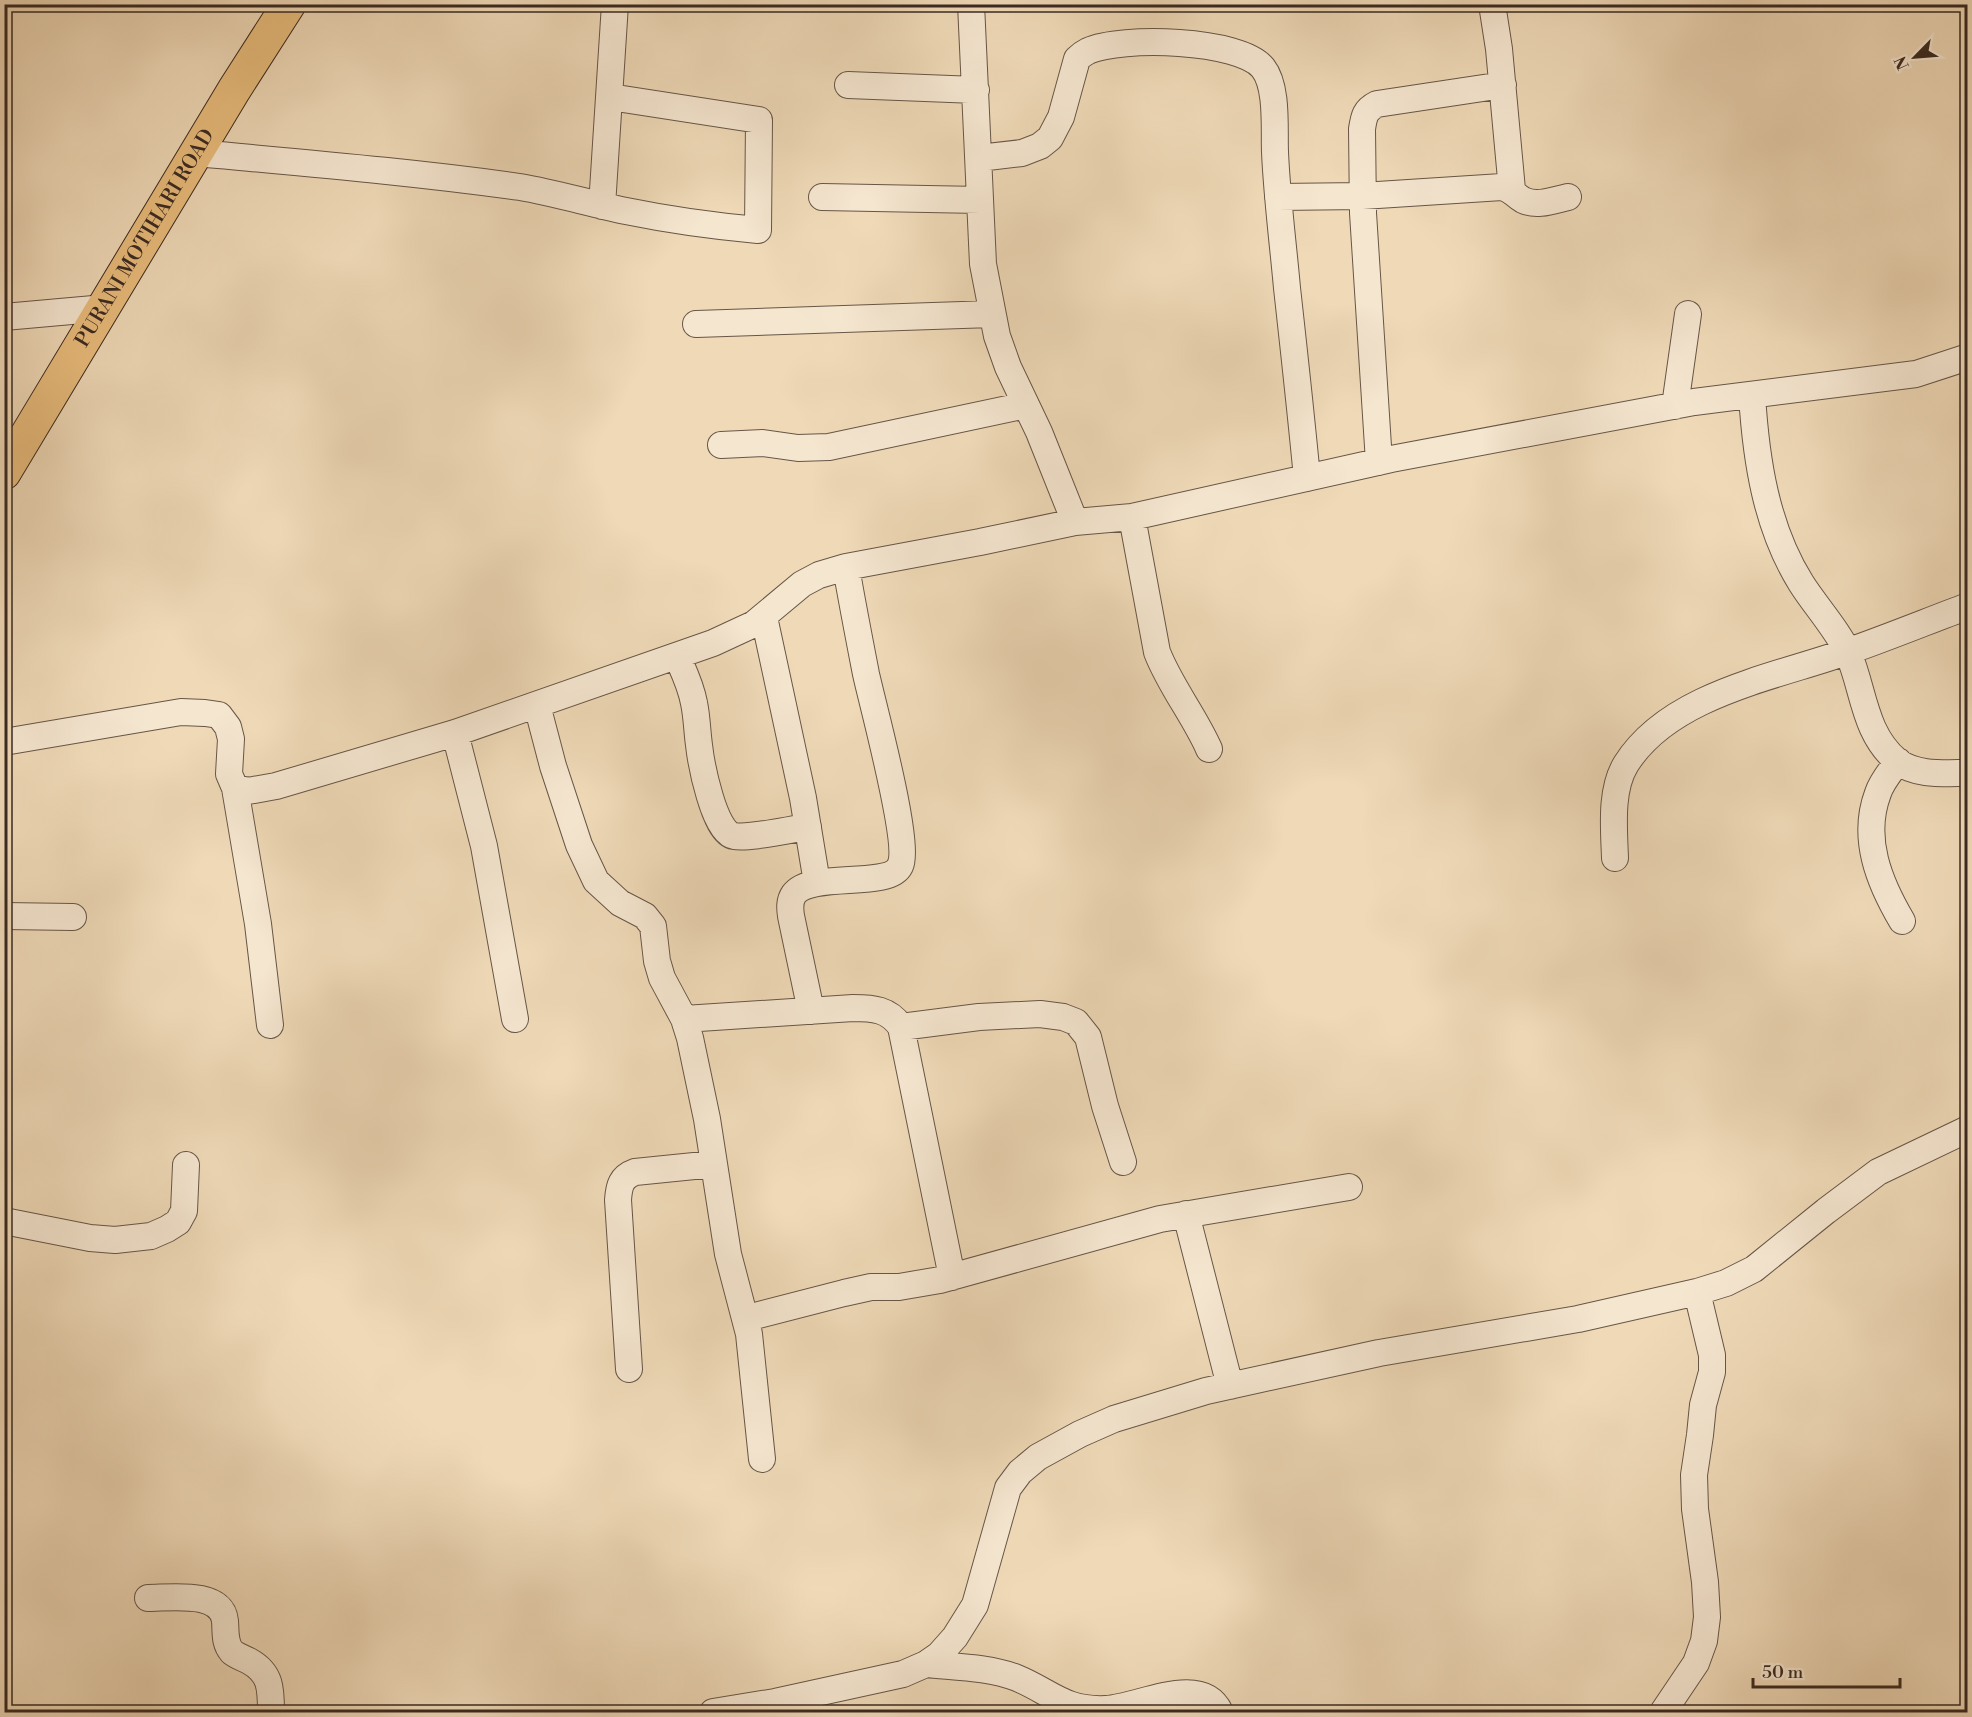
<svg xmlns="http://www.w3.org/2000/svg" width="1972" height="1717" font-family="'Libre Bodoni',serif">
  <rect width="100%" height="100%" fill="#efd9b7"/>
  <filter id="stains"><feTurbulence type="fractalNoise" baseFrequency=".00333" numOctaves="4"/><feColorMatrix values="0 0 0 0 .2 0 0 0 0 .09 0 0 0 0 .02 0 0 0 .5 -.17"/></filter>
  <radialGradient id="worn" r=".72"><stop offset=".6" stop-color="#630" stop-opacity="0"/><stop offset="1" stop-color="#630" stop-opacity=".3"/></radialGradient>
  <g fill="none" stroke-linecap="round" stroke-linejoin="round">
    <defs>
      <path id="minor" d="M971 4 983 264 997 336 1008 367 1039 432 1075 522
        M1492 4 1499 49 1512 190
        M848 85 976 90
        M197 153C304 163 413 172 520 187 556 193 591 204 626 211 670 220 713 226 758 230L759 120 610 97
        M979 158 1022 153 1040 146 1050 138 1061 117 1077 59C1080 56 1084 53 1088 51 1121 36 1240 39 1263 68 1278 87 1274 129 1275 152 1277 198 1283 243 1287 288 1294 351 1301 414 1307 478
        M822 197 980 200
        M1278 197 1362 196 1502 187C1513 190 1514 195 1523 200 1537 207 1554 200 1568 197
        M602 206 615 4
        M4 317 105 308
        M696 324 992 314
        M1752 395C1756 460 1766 527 1801 583 1814 604 1840 633 1849 655 1864 691 1864 733 1897 761 1916 776 1945 773 1968 773
        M1675 406 1688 314
        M721 445 763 443 798 448 829 447 1026 405
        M1379 462 1363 213 1362 129C1364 116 1365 110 1377 104L1503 85
        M1132 517 1157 652C1170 686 1194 715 1209 749
        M764 617 803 798 817 883
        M677 656C684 672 691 686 694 703 697 717 697 731 699 745 701 763 714 833 734 836 749 839 791 829 808 827
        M537 705 553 766 579 845 596 881 620 903 645 916 653 926 657 961 662 978 684 1019 690 1038 707 1119 728 1254 749 1334 762 1459
        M455 733 484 846 515 1019
        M4 742 181 712 205 713 219 715 228 727 231 739 229 774 235 788 248 791 276 786 455 733 713 643 754 624 802 584 819 575 846 567 980 542 1075 522 1132 517 1391 459 1694 402 1916 374 1968 357
        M1898 761C1891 771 1882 781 1878 793 1861 838 1879 882 1902 921
        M235 788 258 924 270 1025
        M1615 858C1614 828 1610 790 1626 764 1670 694 1776 677 1849 651 1889 637 1928 621 1968 606
        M4 916 73 917
        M811 1011 791 916C790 909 789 901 794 894 811 871 889 889 900 866 911 844 873 706 866 674 859 638 852 602 846 567
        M684 1019 853 1008C873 1008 889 1009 901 1027L952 1277
        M901 1027 979 1017 1040 1014 1063 1017 1076 1022 1088 1037 1105 1106 1123 1162
        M1186 1214 1230 1386
        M4 1221 90 1238 115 1240 151 1236 167 1229 178 1222 184 1211 186 1165
        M747 1318 844 1293 871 1287H899L940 1280 1160 1219 1349 1187
        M629 1369 618 1200C619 1186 621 1177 635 1172L714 1164
        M148 1598C170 1598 222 1590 225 1621 226 1632 224 1643 232 1652 237 1656 243 1658 249 1661 271 1673 271 1689 271 1712
        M926 1664C955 1667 989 1667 1017 1678 1051 1692 1064 1711 1106 1709 1138 1708 1201 1672 1220 1712
        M713 1712 775 1702 903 1674 926 1664 939 1655 955 1637 975 1605 1008 1488 1020 1472 1038 1457 1080 1434 1114 1419 1206 1391 1379 1353 1578 1319 1697 1292 1726 1283 1754 1269 1826 1211 1878 1172 1968 1129
        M1663 1712 1696 1663 1704 1641 1707 1617 1705 1582 1695 1509 1694 1475 1700 1435 1703 1405 1712 1372V1355L1697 1292"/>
      <g id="major">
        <path id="s1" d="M4 473 234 90 289 4"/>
      </g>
    </defs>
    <use href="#minor" stroke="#675647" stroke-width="28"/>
    <use href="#major" stroke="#3a2a22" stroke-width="35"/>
    <use href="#minor" stroke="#f5e6d0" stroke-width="26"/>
    <use href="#major" stroke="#e8bc7c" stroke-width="33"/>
  </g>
  <g text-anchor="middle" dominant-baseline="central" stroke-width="6" stroke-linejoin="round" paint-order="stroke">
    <g font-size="20" fill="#3a2a22" stroke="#f5e6d0">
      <text stroke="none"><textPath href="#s1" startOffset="274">PURANI MOTIHARI ROAD</textPath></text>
    </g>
  </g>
  <rect width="1972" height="1717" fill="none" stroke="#efd9b7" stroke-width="24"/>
  <rect x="6" y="6" width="1960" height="1705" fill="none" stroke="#3a2a22" stroke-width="3"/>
  <rect x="12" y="12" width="1948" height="1693" fill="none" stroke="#3a2a22" stroke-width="1.5"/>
  <g transform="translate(1915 57) rotate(245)" stroke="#f5e6d0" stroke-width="4.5" paint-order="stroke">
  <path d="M0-4.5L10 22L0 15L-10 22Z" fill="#3a2a22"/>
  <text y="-9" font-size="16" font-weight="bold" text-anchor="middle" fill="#3a2a22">N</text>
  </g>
  <path d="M1753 1678v9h147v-9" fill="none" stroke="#3a2a22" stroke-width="3"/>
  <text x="1762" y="1678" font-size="18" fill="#3a2a22" stroke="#f5e6d0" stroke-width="4.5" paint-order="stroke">50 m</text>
  <rect width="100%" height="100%" filter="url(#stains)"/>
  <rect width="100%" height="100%" fill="url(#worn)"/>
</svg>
